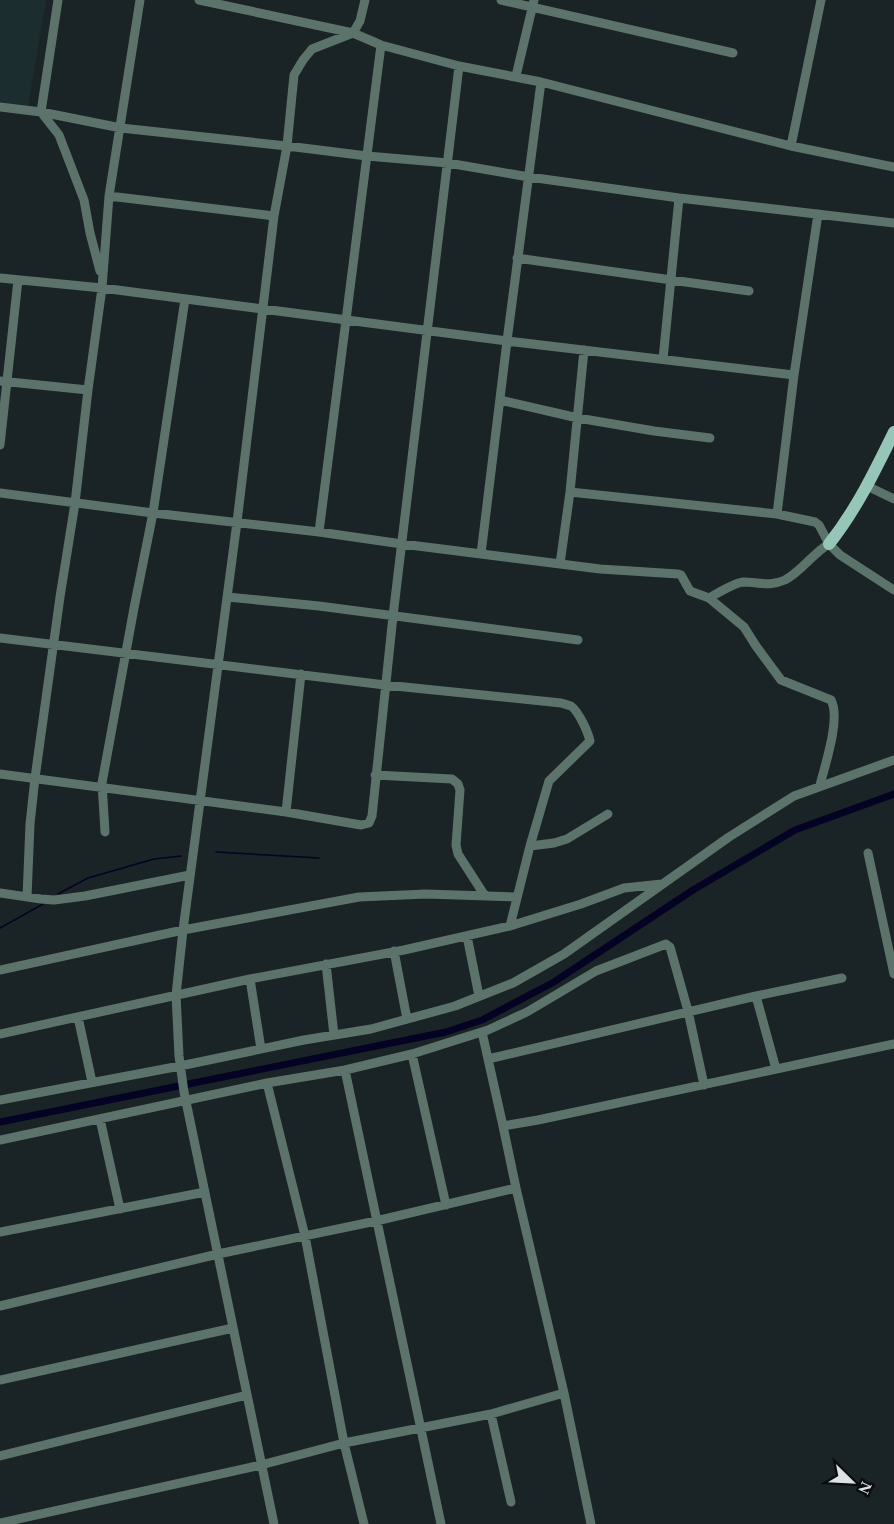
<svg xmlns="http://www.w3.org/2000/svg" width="894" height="1524" font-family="'Times New Roman',serif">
  <rect width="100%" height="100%" fill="#1a2325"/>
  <path fill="#1c2d30" d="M0 0H46L28 107 0 102Z"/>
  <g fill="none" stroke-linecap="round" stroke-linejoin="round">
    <path stroke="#050323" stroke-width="1.5" d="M216 852 319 858
      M58 894 88 878 154 859 181 856
      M0 928 43 904"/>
    <path stroke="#050323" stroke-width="7" d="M0 1122 446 1032 482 1020 554 982 693 890 795 830 894 794"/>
    <path stroke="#5c736c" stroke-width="9" d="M58 0 41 112 59 135 84 200 90 233 100 271
      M199 0 353 33 381 45 459 66 541 82 791 146 894 167
      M501 0 733 53
      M516 76 534 0
      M0 107 41 112 121 128 287 146 367 156 448 163 529 177 679 198 894 223
      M791 146 821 0
      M109 196 274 216
      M517 258 749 291
      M0 278 102 288 507 341 794 375
      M663 359 679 198
      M0 381 88 390
      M500 400 578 418 654 431 710 438
      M0 445 18 280
      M867 486 894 499
      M570 492 777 514 815 522 819 525 829 544 840 555 894 590
      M0 493 153 513 319 532 402 544 600 569 678 574 681 575 690 591 709 598 744 627 756 646 781 680 831 700C841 718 825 765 820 785
      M777 514 794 375 818 214
      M319 532 381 45
      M481 554 507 341 541 82
      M560 564 570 492 584 350
      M227 597 319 606 578 640
      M709 598C718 593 734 583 743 582 759 582 769 587 785 580 802 571 813 553 829 544
      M0 638 385 685 561 703C562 703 570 706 571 706 579 712 588 732 590 741L549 781 530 846 510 926
      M0 774 286 812 361 825 369 823 372 816 393 616 459 66
      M375 775 452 779 458 784 460 790 456 845 458 854 485 896
      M286 812 301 674
      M105 832 102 783 134 608 153 513 185 299
      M530 846 554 843 567 839 608 814
      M868 853 894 974
      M0 893 41 899 54 900 85 896 190 875
      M27 897 30 824 35 778 60 597 75 503 88 390 102 288 109 196 140 0
      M467 936 479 996
      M394 951 407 1019
      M326 964 334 1035
      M0 970 183 930 359 897 426 894 517 897
      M250 979 261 1049
      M756 996 842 978
      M78 1017 92 1082
      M0 1034 250 979 404 950 510 926 581 904 624 888 662 884
      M412 1054 446 1205
      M488 1059 756 996 776 1069
      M345 1070 441 1524
      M267 1083 305 1236 344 1443 364 1524
      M0 1100 180 1066 304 1040 371 1029 455 1006 513 983 564 954 729 837 794 796 894 760
      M100 1119 120 1209
      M503 1126 538 1120 894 1044
      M0 1140 267 1083 345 1070 412 1054 488 1030 527 1012 596 971 666 944 670 947 688 1011 704 1085
      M516 1188 564 1393 591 1524
      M0 1232 205 1192
      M0 1306 218 1254 376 1221 516 1188 503 1126 482 1032
      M0 1380 233 1328
      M491 1414 511 1502
      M0 1456 247 1395
      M0 1523 261 1465 344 1443 491 1414 564 1393
      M274 1524 184 1092 179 1056 176 995 183 930 237 522 274 216 287 146 294 75 303 60 312 49 353 33 360 21 365 0"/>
    <path stroke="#95c6b7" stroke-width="12" d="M829 544C856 510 875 471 894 432"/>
  </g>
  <g transform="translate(852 1482) rotate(114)" stroke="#080c0c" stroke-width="4.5" paint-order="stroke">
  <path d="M0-4.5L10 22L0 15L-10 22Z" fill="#dde3e4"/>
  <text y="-9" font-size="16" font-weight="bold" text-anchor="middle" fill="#dde3e4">N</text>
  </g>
</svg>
